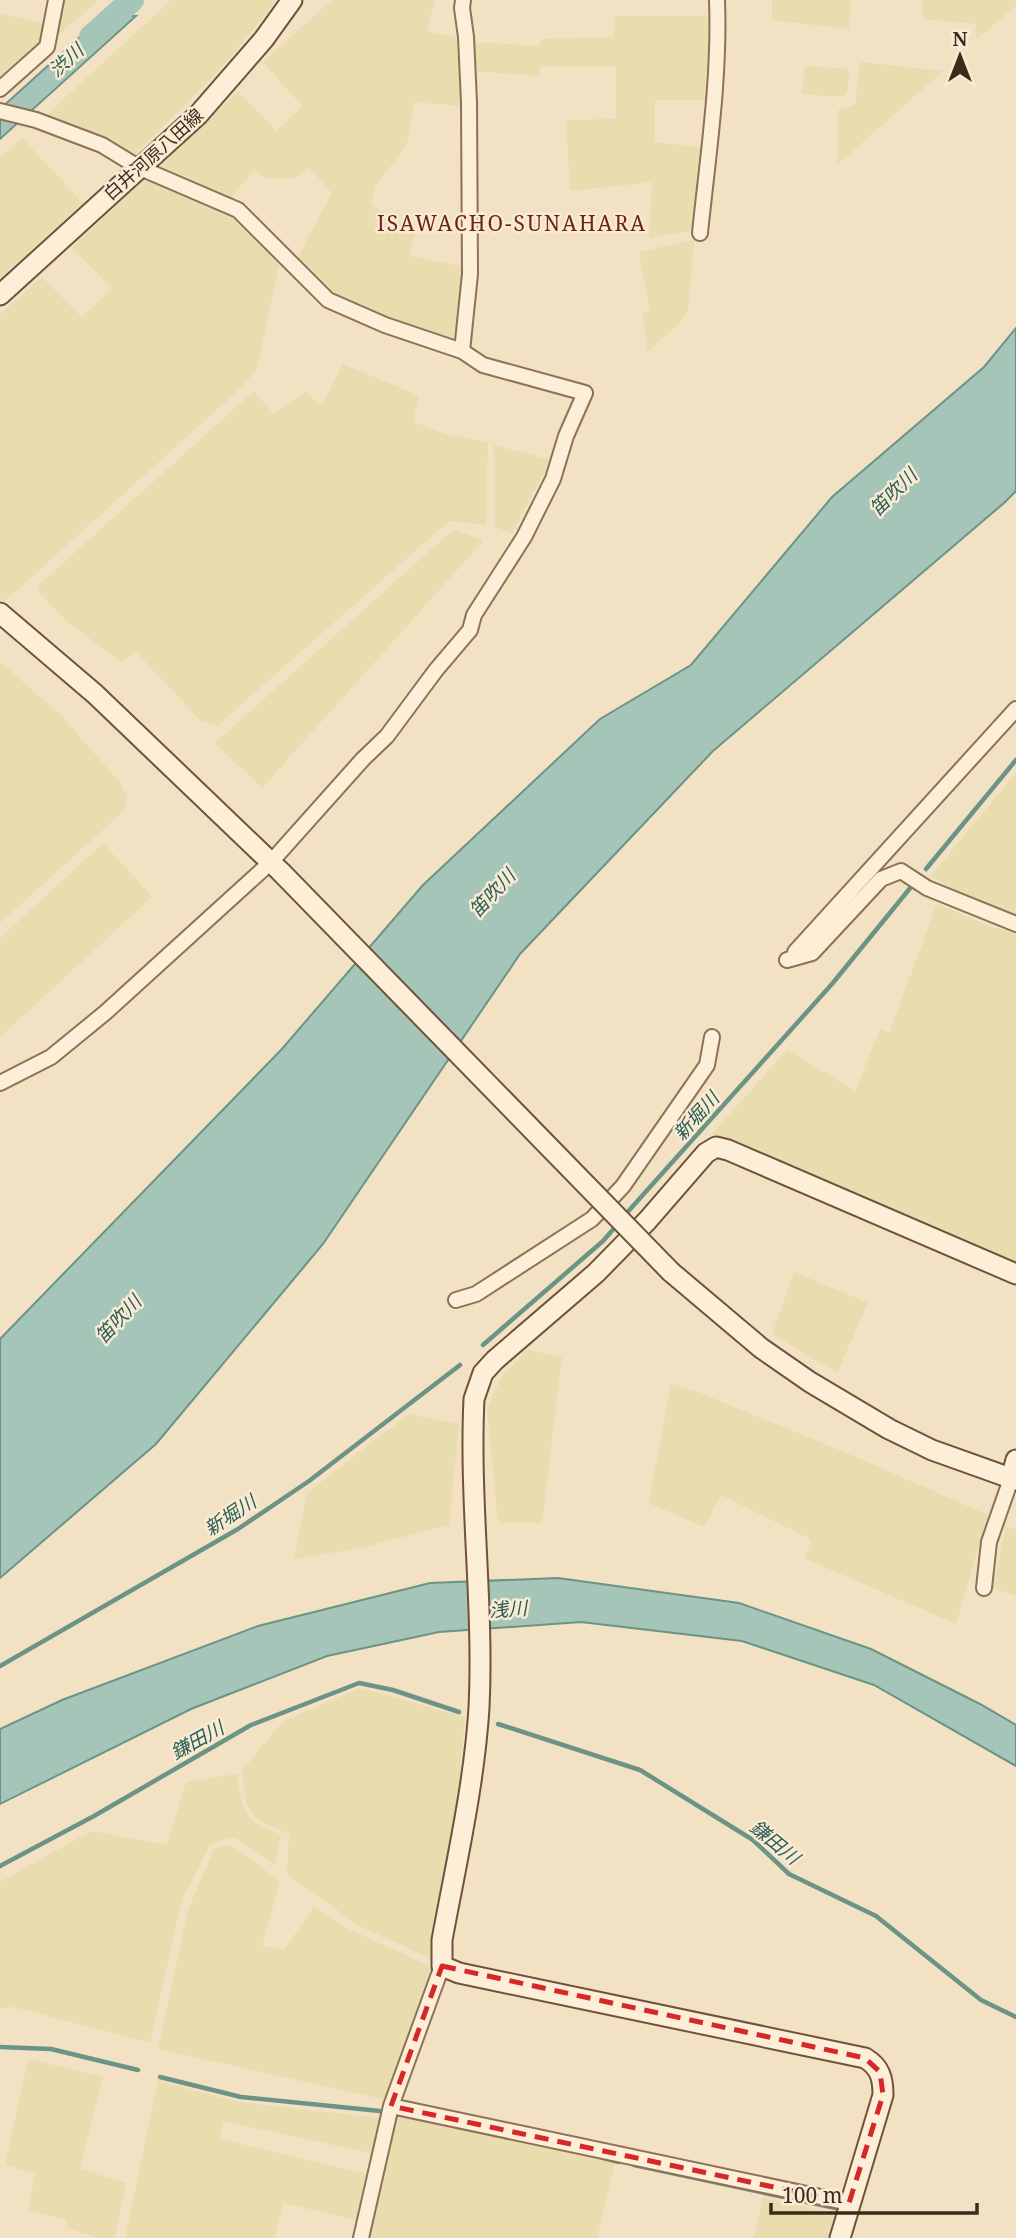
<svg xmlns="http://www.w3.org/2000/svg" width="1016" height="2238" font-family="'Noto Serif','Noto Sans JP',serif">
  <rect width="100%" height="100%" fill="#f2e1c3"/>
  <path fill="#e9dcaf" d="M62 0H99L54 39Z
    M171 0H277L219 71 133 156 42 119Z
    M332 0H435L427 31 457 38 461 106 414 102 407 144 376 186 370 204 416 232 409 256 466 267 459 346 391 321 334 296 296 260 332 193 309 167 295 179 264 178 255 169 230 199 157 169 238 91 276 131 303 107 263 62Z
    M772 0H851L849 29 772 20Z
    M922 0H1016V6L976 40V24L922 19Z
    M0 14 45 23 39 48 0 82Z
    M615 16H709L707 100H655V142L704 148 696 230 649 238 652 182 570 191 566 120 616 119V67L540 66 539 76 473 71 471 42 540 46 541 39 614 37Z
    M860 62 943 71 837 165V111L855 105Z
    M805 66 849 69 848 90 843 97 802 94Z
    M22 138 83 203 0 278V158Z
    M147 178 234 214 280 261 257 368 244 385 4 602 0 598V314L42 277 82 317 112 289 72 247Z
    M694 240 688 312 678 324 648 352 642 313 650 312 639 252Z
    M343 364 419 396 413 421 445 434 488 442 486 525 449 521 217 726 201 721 136 652 122 663 69 623 38 591 41 583 254 391 274 414 305 392 322 406Z
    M494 445 551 460 512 533 495 527Z
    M454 529 483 541 262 788 215 743Z
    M0 662 60 714 120 783 127 797 125 810 0 923Z
    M1016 773V916L963 896 931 876Z
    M103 843 152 897 0 1037V938Z
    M937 904 992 927 1016 933V1267L712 1134 788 1049 855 1092 880 1029 889 1033Z
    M794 1272 868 1303 837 1373 772 1334Z
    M527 1350 562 1357 542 1523H498L487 1409 501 1378Z
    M671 1383 698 1392 856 1457 988 1515 956 1624 804 1558 812 1540 721 1495 704 1527 649 1503Z
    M409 1414 459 1424 449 1525 360 1548 294 1559 307 1493Z
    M1006 1527 1016 1529V1596L993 1588Z
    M360 1688 465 1717 456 1812 432 1959 358 1925 287 1874 289 1834 256 1819 246 1803 242 1771 283 1721Z
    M237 1774 242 1804 253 1822 281 1835 275 1865 236 1838H226L211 1844 182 1899 150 2043 14 2007 0 2008V1882L91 1831 167 1845 186 1782Z
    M231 1845 280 1881 262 1946 284 1950 314 1906 348 1929 432 1967 387 2100 158 2049 188 1910 214 1849Z
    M28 2059 103 2077 80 2169 126 2183 115 2238H98L67 2228V2220L28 2210 35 2173 5 2165Z
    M158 2081 239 2102 380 2118 371 2153 223 2121 220 2139 366 2174 356 2220 283 2203 275 2238H125Z
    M397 2116 615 2163 597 2238H368Z
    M763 2198 835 2213 828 2238H754Z"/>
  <path fill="#a5c5b9" stroke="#6b9487" stroke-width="2" d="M104 15 136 16 0 139V109Z
    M1016 328V491L1004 503 713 751 520 954 323 1244 156 1444 0 1578V1339L281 1050 423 885 600 719 691 665 832 497 984 367Z
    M558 1578 739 1603 871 1649 980 1704 1016 1725V1766L874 1685 742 1641 581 1622 439 1632 327 1656 191 1709 0 1804V1729L62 1700 258 1626 430 1583Z"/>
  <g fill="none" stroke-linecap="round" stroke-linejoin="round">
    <path stroke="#6b9487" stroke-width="4.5" d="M926 869 1016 760
      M624 1216 832 984 911 887
      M483 1345 603 1241 616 1226
      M0 1666 238 1529 309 1481 460 1365
      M498 1724 640 1770 753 1840 789 1874 876 1916 981 2000 1016 2017
      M0 1866 94 1816 251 1725 359 1683 393 1690 459 1712
      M0 2047 51 2049 138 2070
      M160 2077 241 2097 380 2111
      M600 2157 619 2162
      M634 2165 840 2209"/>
    <path stroke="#a5c5b9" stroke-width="24" d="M91 37 132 0"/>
    <defs>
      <path id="street" d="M0 89 47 47 56 0
        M0 111 36 120 102 145 138 167 238 210 328 300 385 325 462 351 483 365 585 393 566 436 553 479 524 537 474 615 470 630 436 670 387 736 363 759 271 862 106 1012 51 1057 0 1083
        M700 233C708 155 720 78 717 0
        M462 351 470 274 469 102 466 37 462 8 463 0
        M795 952 1016 709
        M787 960 812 953 881 879 901 871 927 888 1016 924
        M456 1300 476 1294 592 1219 623 1186 707 1065 712 1037
        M984 1588 989 1542 1011 1479
        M391 2106 849 2203
        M361 2238 391 2106 442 1966"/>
      <path id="secondary" d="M0 295 198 115 264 39 292 0
        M0 613 95 694 281 872
        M671 1272 761 1348 810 1382 889 1429 932 1450 1016 1480
        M1011 1479 1016 1460
        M840 2238 883 2095C883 2078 880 2067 865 2058L459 1973 442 1966V1940C456 1864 474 1786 479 1708 484 1605 469 1502 474 1399L483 1373 495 1360 596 1273 647 1221 706 1153 716 1147 728 1150 1016 1274"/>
    </defs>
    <use href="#street" stroke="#8e7157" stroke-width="18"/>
    <use href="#secondary" stroke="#70523b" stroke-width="23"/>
    <use href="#street" stroke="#fceed7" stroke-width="14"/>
    <use href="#secondary" stroke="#fceed7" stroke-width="19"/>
    <defs>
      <path id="secondary-bridge" d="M281 872 671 1272"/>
    </defs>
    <use href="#secondary-bridge" stroke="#70523b" stroke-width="23" stroke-linecap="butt"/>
    <use href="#secondary-bridge" stroke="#fceed7" stroke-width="19"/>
  </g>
  <path fill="none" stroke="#d62828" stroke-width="5" stroke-dasharray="14 9" stroke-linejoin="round" d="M442 1966 865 2058 880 2072 883 2095 849 2203 391 2106Z"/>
  <g text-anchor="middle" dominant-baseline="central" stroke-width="5" stroke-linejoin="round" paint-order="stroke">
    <g font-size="18" fill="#3d2a1d" stroke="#f9ebd3">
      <text transform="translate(153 154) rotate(-42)">白井河原八田線</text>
    </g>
    <g font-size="19" font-style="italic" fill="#2b5e57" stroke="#f9ebd3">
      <text transform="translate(66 60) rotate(-42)">渋川</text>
      <text transform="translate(893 492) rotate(-45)">笛吹川</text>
      <text transform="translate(492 893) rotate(-47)">笛吹川</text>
      <text transform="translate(696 1116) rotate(-48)">新堀川</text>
      <text transform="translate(118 1319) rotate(-47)">笛吹川</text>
      <text transform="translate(230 1515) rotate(-33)">新堀川</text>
      <text transform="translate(508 1609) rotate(-4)">浅川</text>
      <text transform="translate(197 1740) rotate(-29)">鎌田川</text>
      <text transform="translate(775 1842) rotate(39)">鎌田川</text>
    </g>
    <g font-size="21" letter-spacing="2" fill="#6e2418" stroke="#f9ebd3">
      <text x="512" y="223">ISAWACHO-SUNAHARA</text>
    </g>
  </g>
  <g transform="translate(960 56)" stroke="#f9ebd3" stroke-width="5" paint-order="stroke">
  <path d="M0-5L12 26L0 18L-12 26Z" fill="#3d2a1d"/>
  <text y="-10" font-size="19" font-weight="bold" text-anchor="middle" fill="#3d2a1d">N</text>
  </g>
  <path d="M771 2203v10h206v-10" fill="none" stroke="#3d2a1d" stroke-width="3.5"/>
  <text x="782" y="2203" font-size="21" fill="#3d2a1d" stroke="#f9ebd3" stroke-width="5" paint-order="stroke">100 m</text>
</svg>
